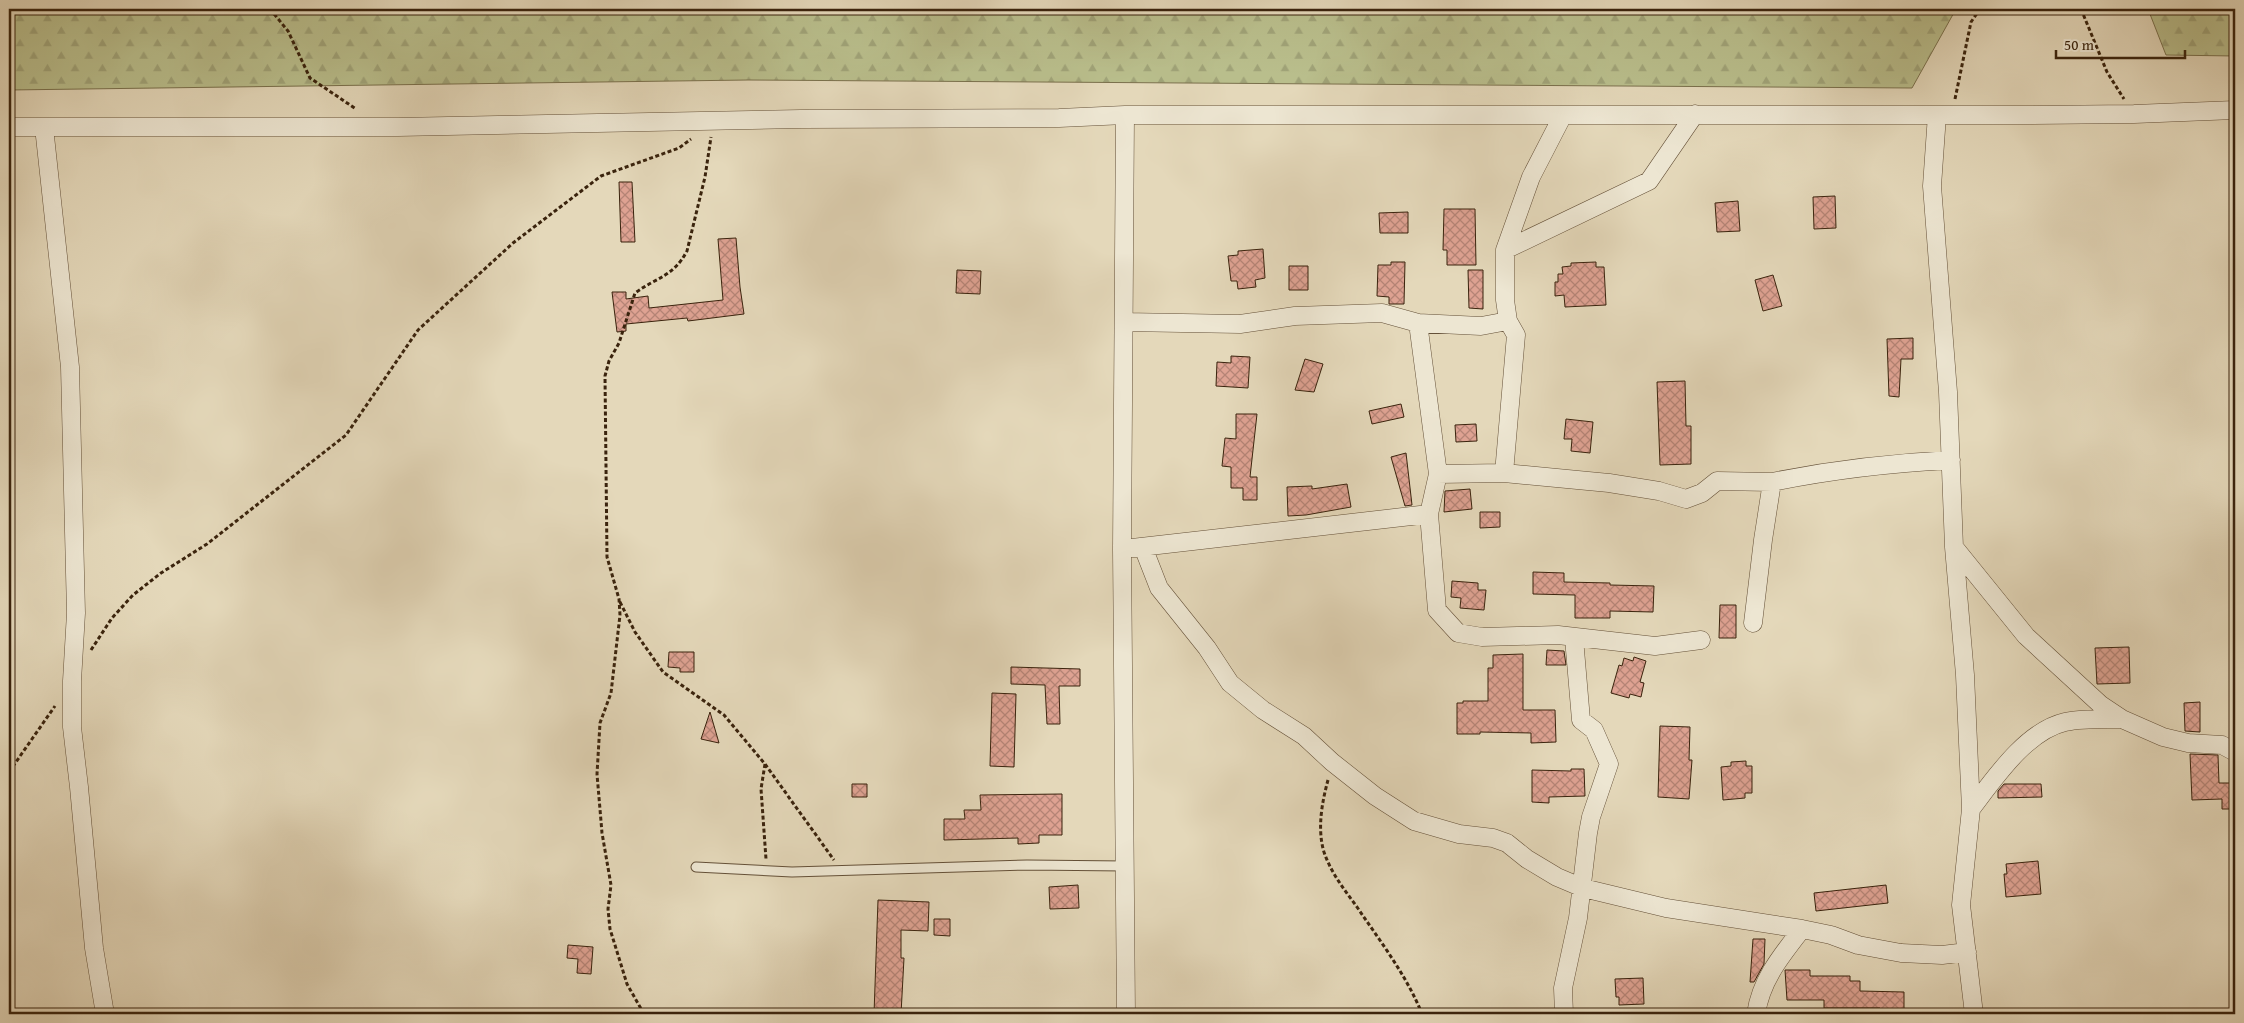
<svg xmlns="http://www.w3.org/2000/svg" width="2244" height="1023" font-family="'Gentium Book Plus',serif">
  <defs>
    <pattern id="forest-firs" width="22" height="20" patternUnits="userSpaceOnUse" patternTransform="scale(1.25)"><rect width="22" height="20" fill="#b9be8c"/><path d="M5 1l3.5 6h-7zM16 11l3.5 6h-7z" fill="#a0a378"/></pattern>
    <pattern id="building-cross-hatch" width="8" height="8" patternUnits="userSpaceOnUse" patternTransform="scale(1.25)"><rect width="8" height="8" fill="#dea292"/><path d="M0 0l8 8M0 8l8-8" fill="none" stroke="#b58476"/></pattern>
  </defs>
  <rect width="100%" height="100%" fill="#e4d8ba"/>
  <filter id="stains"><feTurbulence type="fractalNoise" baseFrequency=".004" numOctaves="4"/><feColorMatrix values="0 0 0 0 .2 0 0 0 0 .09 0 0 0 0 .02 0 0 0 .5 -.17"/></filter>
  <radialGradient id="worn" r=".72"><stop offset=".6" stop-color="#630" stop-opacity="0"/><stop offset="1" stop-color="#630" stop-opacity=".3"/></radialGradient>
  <path fill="url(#forest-firs)" stroke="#7a704c" d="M9 9H1956L1912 88 748 80 9 90Z
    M2148 9H2235V56L2166 55Z"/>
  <path fill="url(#building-cross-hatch)" stroke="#3a230d" d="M619 182H632L635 242H621Z
    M1835 196 1836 228 1814 229 1813 197Z
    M1738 201 1740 231 1717 232 1715 203Z
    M1444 209H1475L1476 265H1447V250H1443Z
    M1408 212V233H1380L1379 213Z
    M736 238 740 287 744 314 688 321 687 318 626 324V331L617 332 612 292H626V299L648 296 649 308 723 300 718 239Z
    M1263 249 1265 278 1255 280 1256 287 1238 289 1237 281H1231L1228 256 1238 255V251Z
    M1391 262H1405L1404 304H1389V297L1377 296 1378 265H1391Z
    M1596 262V267H1604L1606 305 1565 307 1564 295 1555 296V282H1558V274H1563L1562 267 1571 266V263Z
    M1289 266H1308V290H1289Z
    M957 270 981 271 980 294 956 293Z
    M1468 270H1483V309L1469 308Z
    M1773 275 1782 306 1763 311 1755 280Z
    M1913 338V359H1901L1899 397 1889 396 1887 339Z
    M1231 356 1250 357 1248 388 1216 386 1217 362 1231 363Z
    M1305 359 1323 364 1314 392 1295 390Z
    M1685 381 1686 426H1691V464L1660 465 1657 382Z
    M1401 404 1404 417 1372 424 1369 411Z
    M1236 414H1257L1250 477H1257V500H1243V488H1231V467L1222 466 1225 438 1236 439Z
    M1566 419 1593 422 1590 453 1571 451 1572 439H1564Z
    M1476 424 1477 441 1456 442 1455 425Z
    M1406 453 1412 505 1405 506 1391 457Z
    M1347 484 1351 507 1306 515 1288 516 1287 487 1312 486V489Z
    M1470 489 1472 509 1444 512 1445 491Z
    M1480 512H1500V527L1480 528Z
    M1533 572 1564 573V582L1610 583V585L1654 586 1653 612 1610 611V618H1575V595L1533 594Z
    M1452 581 1478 583V590H1486L1484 610 1460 608 1461 598 1451 597Z
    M1720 605H1736V638H1719Z
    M2129 647 2130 683 2097 684 2095 648Z
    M1547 650 1564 651 1566 665H1546Z
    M669 652H694V672H680V668L668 667Z
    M1523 654V710H1555L1556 742 1531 743V733L1480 732V734H1457V703H1463V701H1488V668H1493V655Z
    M1634 657 1646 661 1640 682 1644 683 1641 697 1630 694 1629 698 1611 693 1619 665 1622 666 1624 658 1633 661Z
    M1011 667 1080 669V686H1059L1060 724H1047L1045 685 1011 684Z
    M992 693 1016 694 1014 767 990 766Z
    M2200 702V732L2185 731 2184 703Z
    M710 712 719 743 701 739Z
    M1660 726 1690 727 1689 760H1692L1689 799 1658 797Z
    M2190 754 2218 755 2219 783H2235V809H2222V799L2192 800Z
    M1746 761V766H1752V793H1745V798L1723 800 1721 767 1731 766V762Z
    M1571 769H1584L1585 796 1549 797V803L1532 802V770L1571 771Z
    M852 784H867V797H852Z
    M2004 784H2041L2042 797 1998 798V791Z
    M1062 794V835H1039V843L1018 844V838L944 840V819H965L964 810H981L980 795Z
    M2038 861 2041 894 2006 897 2004 874H2007L2006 864Z
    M1078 885 1079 908 1050 909 1049 887Z
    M1886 885 1888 903 1816 911 1814 893Z
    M878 900 929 902 928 931 901 930V958H904L901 1014H874Z
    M934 919H950V936L934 935Z
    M1753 939H1765L1764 964 1754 982H1750Z
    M568 945 593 947 591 974 577 973 578 959 567 958Z
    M1785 970H1810V976H1850V981H1860V991L1904 992V1013H1880V1008H1824V1000H1787Z
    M1643 978 1644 1004 1619 1005V997H1616L1615 979Z"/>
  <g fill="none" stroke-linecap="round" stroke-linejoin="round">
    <defs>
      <path id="lane" d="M696 867 792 872 1027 865 1125 866"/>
      <path id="street" d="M1125 115 1122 549 1126 1014
        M1937 115 1932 186 1948 392 1954 547 1965 675 1971 809 1961 905 1974 1014
        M9 127H398L801 119 1059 118 1125 115H2031L2134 114 2235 110
        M44 127 70 367 76 613 72 681V727L79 787 94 948 105 1014
        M1505 250 1649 181 1695 114
        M1124 322 1240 324 1295 316 1382 313 1418 323 1481 326 1508 321
        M1504 473 1516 335 1508 321 1505 300V250L1531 177 1563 115
        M1438 474 1504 473 1609 483 1659 491 1686 499 1702 493 1717 481 1772 482
        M1429 514 1437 610 1458 633 1482 637 1558 635 1655 646 1701 640
        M1143 547 1159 588 1207 648 1230 683 1263 710 1304 736 1332 762 1375 796 1414 821 1459 834 1493 838 1507 843 1527 859 1557 877 1583 888 1666 908 1802 929 1831 935 1858 945 1901 953 1942 955 1967 952
        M1954 547 2026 636 2101 705 2122 719 2163 737 2188 743 2222 745 2235 752
        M1132 548 1429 514 1438 474 1418 323
        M1753 623 1763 540 1772 482C1831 470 1891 463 1951 460
        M1971 809C1994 779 2026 731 2065 722 2083 718 2104 719 2122 719
        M1564 1014 1563 988 1578 918 1588 833 1591 817 1609 764 1594 730 1581 720 1574 638
        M1756 1014C1761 980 1781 956 1802 929"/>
    </defs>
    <use href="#lane" stroke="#645038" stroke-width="11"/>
    <use href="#street" stroke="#645038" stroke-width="19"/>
    <path stroke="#3a230d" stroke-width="3" stroke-dasharray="4 2.5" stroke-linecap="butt" d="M270 9 288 31 310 78 356 109
      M2081 9 2107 72 2124 99
      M1955 99 1971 22 1980 9
      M620 602 635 632 663 672 724 715 765 764 834 860
      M91 650 112 618 133 595 161 573 207 544 346 435 418 330 513 243 601 176 679 148 691 139
      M765 764 761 789 766 859
      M9 772 55 706
      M1328 780C1322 802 1317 829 1324 852 1331 873 1344 889 1357 907 1380 941 1407 976 1422 1014
      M644 1014 627 984 610 929 608 909 611 885 602 833 597 774 600 723 611 693 620 615 619 599 607 557 605 376 609 361 619 343 635 293C657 277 673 277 687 251L705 177 711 137"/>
    <use href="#lane" stroke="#ede6d2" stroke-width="9"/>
    <use href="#street" stroke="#ede6d2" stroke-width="18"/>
  </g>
  <rect width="2244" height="1023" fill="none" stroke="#e4d8ba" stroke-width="30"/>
  <rect x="10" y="10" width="2224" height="1003" fill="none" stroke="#3a230d" stroke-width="2.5"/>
  <rect x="15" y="15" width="2214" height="993" fill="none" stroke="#3a230d"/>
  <path d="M2056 50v8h129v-8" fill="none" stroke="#3a230d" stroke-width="2.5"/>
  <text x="2064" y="50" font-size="15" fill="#3a230d" stroke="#ede6d2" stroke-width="4" paint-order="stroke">50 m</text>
  <rect width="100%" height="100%" filter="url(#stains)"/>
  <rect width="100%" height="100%" fill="url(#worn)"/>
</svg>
